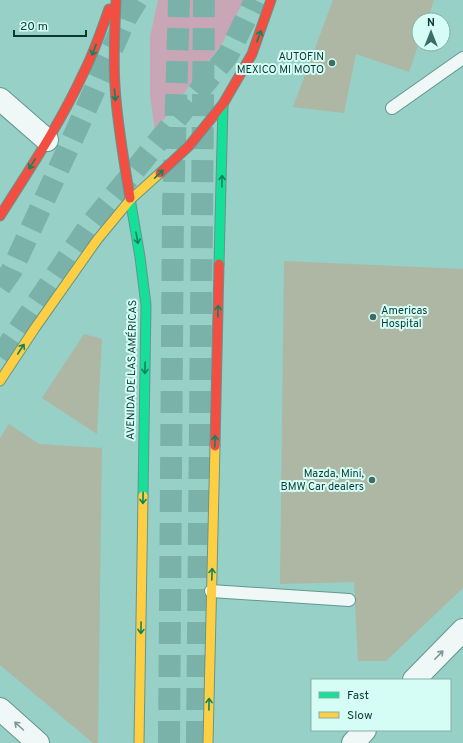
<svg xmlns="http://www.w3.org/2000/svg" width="463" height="743" font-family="Overpass,sans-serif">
  <rect width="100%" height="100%" fill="#96d0c7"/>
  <path fill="#c9a6b6" d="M158 0H244L223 42 155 131 150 96V37Z"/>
  <path fill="#adb7a4" d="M333 0H434L427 20H419V43L409 72 356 54 344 113 293 107Z
    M284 261 463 269V588L386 661H358L355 604 356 600 355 596 354 582 280 584Z
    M84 334 102 339 97 434 42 398Z
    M9 424 39 444 102 448 98 743H93L0 665V438Z"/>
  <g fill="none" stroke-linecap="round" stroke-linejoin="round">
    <path stroke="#7ab2a9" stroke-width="22" stroke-dasharray="22 11" stroke-linecap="butt" d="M125 20 132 0
      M169 743 173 210 179 0
      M197 743 204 0"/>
    <path stroke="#7ab2a9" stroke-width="22" stroke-dasharray="22 11" stroke-linecap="butt" d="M0 287 12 270 82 118 125 20 137 0
      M0 357 88 228 228 55 255 0"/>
    <defs>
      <path id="lane" d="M392 108 463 58
        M211 591 349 600"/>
      <path id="street" d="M0 99 47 140
        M414 680 463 630
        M0 709 38 743
        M353 743 365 730"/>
      <path id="fast" d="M130 198 140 257 146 305 143 496
        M219 264 223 104"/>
      <path id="slow" d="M0 381 35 328 97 240 130 200 160 173
        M139 743 143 496
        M208 743 215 446"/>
      <path id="jam" d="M116 0C115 28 113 57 115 86 117 123 124 161 130 198
        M160 173 189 146 223 104 252 54 271 0
        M0 216C29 170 60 124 83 74 94 53 101 31 109 9
        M215 446 219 264"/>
    </defs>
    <use href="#lane" stroke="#63968f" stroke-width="14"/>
    <use href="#street" stroke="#63968f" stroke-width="24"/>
    <use href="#fast" stroke="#63968f" stroke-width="11"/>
    <use href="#slow" stroke="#63968f" stroke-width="11"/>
    <use href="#jam" stroke="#63968f" stroke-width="11"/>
    <use href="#lane" stroke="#eff8f7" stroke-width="12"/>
    <use href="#street" stroke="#eff8f7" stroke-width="22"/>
    <use href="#fast" stroke="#16e098" stroke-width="9"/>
    <use href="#slow" stroke="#ffcf43" stroke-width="9"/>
    <use href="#jam" stroke="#f24e42" stroke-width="9"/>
  </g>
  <defs><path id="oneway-shaft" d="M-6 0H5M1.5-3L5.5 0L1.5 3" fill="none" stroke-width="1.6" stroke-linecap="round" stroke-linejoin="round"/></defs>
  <g stroke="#0e8560">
    <use href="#oneway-shaft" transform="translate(259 36) rotate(-70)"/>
    <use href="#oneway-shaft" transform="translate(94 50) rotate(111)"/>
    <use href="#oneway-shaft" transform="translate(115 95) rotate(85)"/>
    <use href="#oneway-shaft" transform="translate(32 164) rotate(122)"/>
    <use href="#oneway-shaft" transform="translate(159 174) rotate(-43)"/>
    <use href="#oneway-shaft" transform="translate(222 181) rotate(-89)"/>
    <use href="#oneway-shaft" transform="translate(137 238) rotate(80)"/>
    <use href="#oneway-shaft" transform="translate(218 311) rotate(-88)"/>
    <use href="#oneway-shaft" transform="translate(21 349) rotate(-57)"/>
    <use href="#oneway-shaft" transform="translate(145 368) rotate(91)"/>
    <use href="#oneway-shaft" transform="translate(215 441) rotate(-89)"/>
    <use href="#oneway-shaft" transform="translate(143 498) rotate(91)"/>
    <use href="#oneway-shaft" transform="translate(212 574) rotate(-88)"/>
    <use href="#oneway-shaft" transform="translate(141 628) rotate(91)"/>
    <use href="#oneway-shaft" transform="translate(209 704) rotate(-89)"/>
  </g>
  <g stroke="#7c9995">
    <use href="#oneway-shaft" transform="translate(439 655) rotate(-46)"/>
    <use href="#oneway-shaft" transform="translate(19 726) rotate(-138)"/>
  </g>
  <g fill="#3a6e67" stroke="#d6fdf5" stroke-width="1.5">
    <circle cx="332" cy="63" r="4"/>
    <circle cx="373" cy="317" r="4"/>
    <circle cx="372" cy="480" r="4"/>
  </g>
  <g text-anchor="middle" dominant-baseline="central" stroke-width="4" stroke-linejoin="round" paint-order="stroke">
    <g font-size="11" fill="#083a33" stroke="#d6fdf5" text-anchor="end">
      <text x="324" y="57">AUTOFIN<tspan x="324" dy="13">MEXICO MI MOTO</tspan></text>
      <text x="381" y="311" text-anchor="start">Americas<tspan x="381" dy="13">Hospital</tspan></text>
      <text x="364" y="474">Mazda, Mini,<tspan x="364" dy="13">BMW Car dealers</tspan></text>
    </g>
    <g font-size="11" fill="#083a33" stroke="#d6fdf5">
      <text transform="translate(132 370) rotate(-89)">AVENIDA DE LAS AMÉRICAS</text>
    </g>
  </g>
  <rect x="311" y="679" width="140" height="52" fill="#d6fdf5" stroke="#84afa7"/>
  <rect x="319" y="692" width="20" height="6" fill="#16e098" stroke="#84afa7"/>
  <text x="347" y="699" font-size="12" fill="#083a33">Fast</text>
  <rect x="319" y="712" width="20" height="6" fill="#ffcf43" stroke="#84afa7"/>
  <text x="347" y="719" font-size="12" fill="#083a33">Slow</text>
  <g transform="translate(431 32)"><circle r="19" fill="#d6fdf5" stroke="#84afa7"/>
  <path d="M0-3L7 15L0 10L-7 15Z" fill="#3a6e67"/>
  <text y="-6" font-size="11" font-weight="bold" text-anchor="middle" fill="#083a33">N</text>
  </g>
  <path d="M14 30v6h72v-6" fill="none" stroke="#083a33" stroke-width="2"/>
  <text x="20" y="30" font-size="12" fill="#083a33" stroke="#d6fdf5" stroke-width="3" paint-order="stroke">20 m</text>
</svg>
